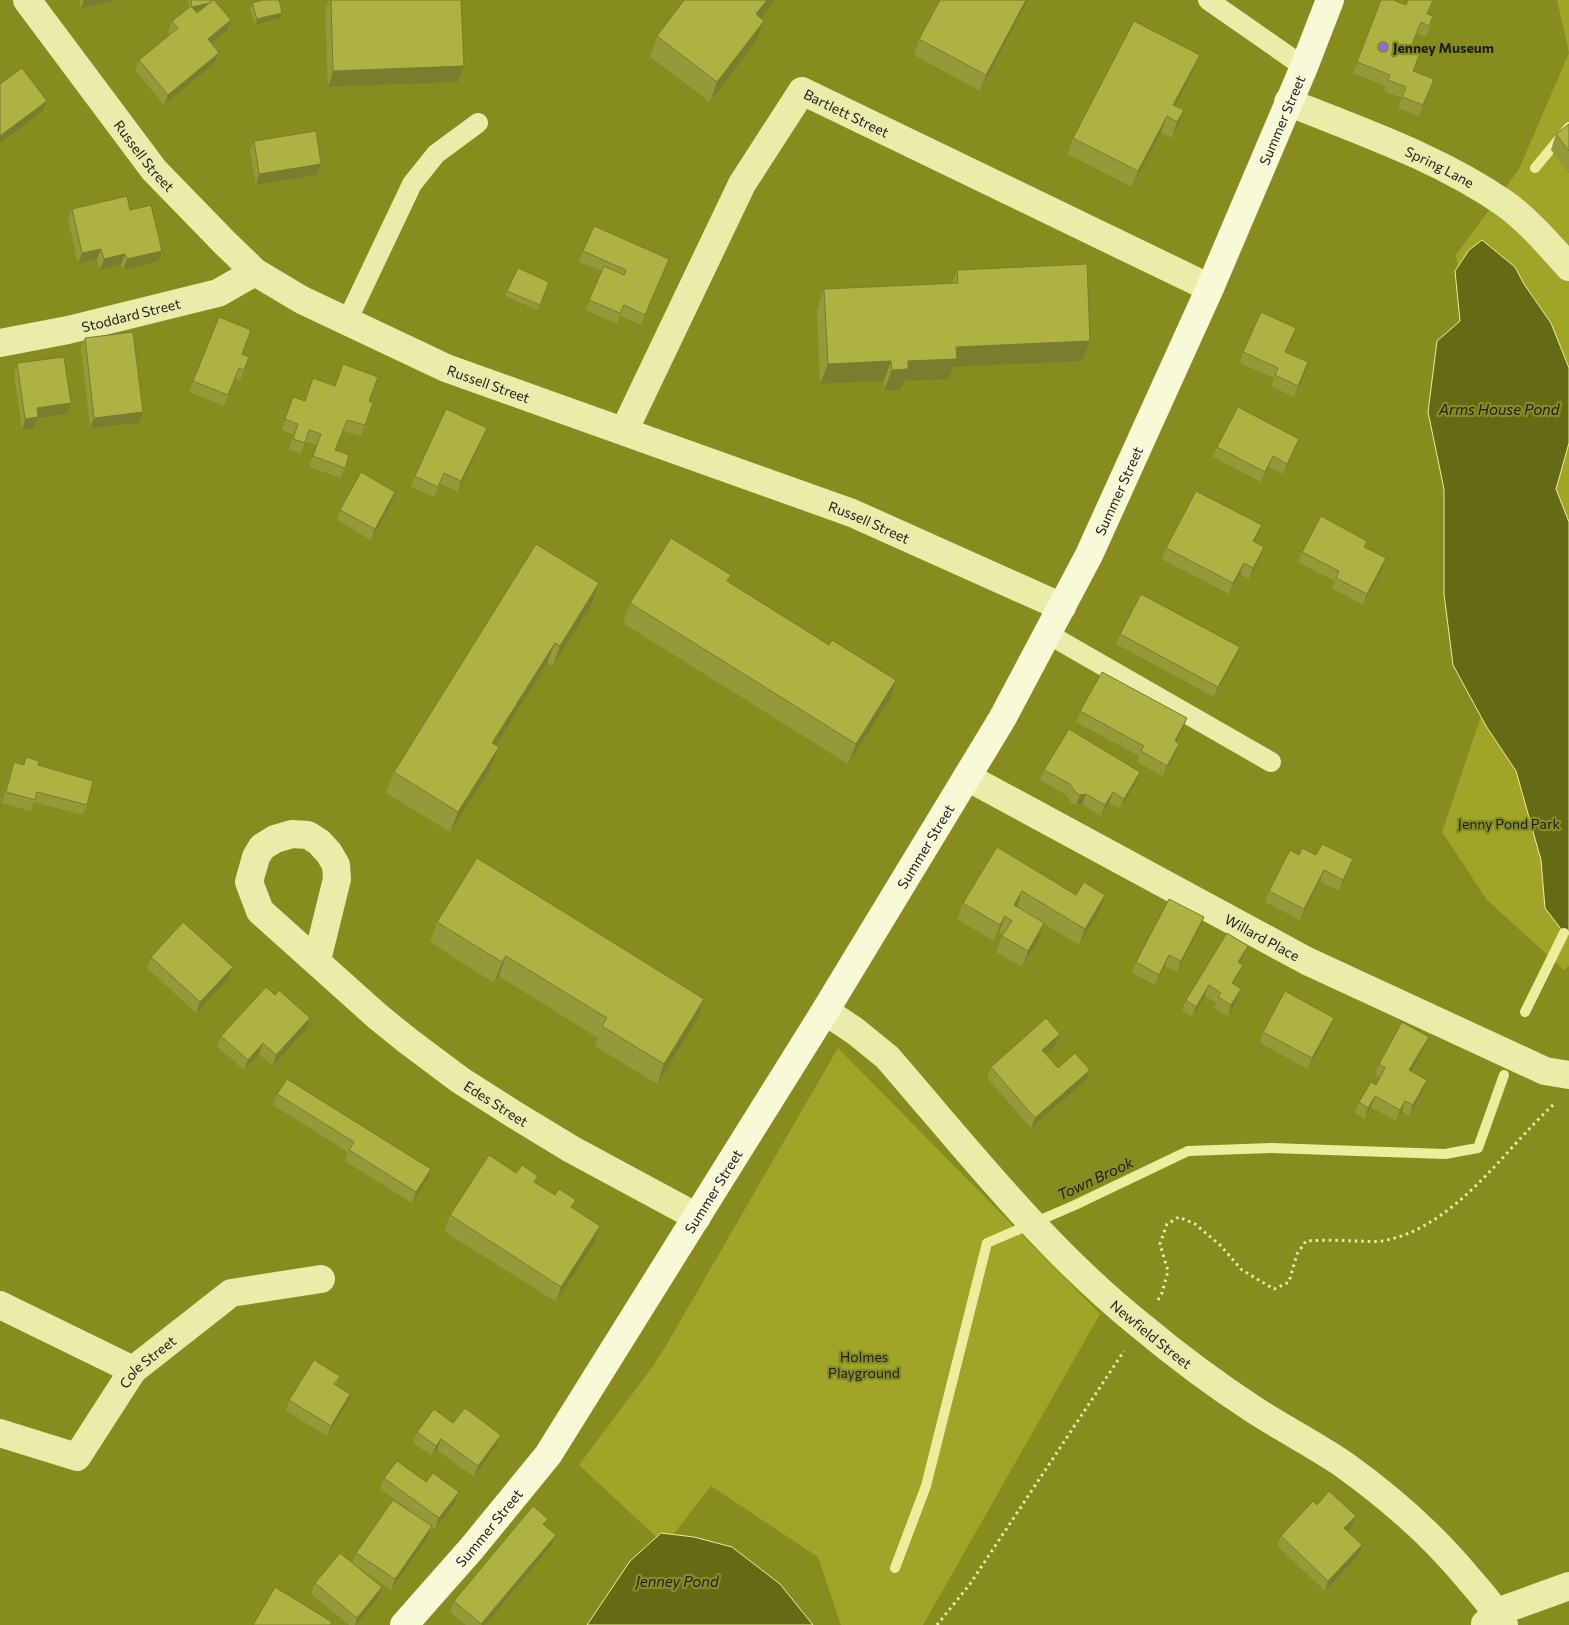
<svg xmlns="http://www.w3.org/2000/svg" width="1569" height="1625" font-family="Commissioner,sans-serif">
  <rect width="100%" height="100%" fill="#868c1d"/>
  <path fill="#a0a527" d="M1557 0H1569V966L1564 970 1487 900 1442 832 1514 618 1456 255 1519 169 1569 53Z
    M838 1048 1100 1314 923 1625H841L818 1557 711 1486 665 1545 579 1465 651 1369 667 1344Z"/>
  <path fill="#656b14" stroke="#ecee9e" d="M1482 240 1515 267 1524 284 1551 323 1569 368V443L1556 489 1569 522V932L1564 933 1545 908 1541 860 1516 771 1486 726 1453 665 1444 594V489L1428 412 1437 341 1460 321 1455 271 1469 250Z
    M661 1533 694 1537 732 1547 780 1584 813 1625H587L630 1561Z"/>
  <g fill="none" stroke-linecap="round" stroke-linejoin="round">
    <path stroke="#ecee9e" stroke-width="10" d="M1535 168 1569 127
      M1525 1012 1564 933
      M895 1568 926 1486 987 1243 1075 1205 1188 1151 1271 1148 1445 1154 1478 1148 1504 1075"/>
    <path stroke="#eaecaa" stroke-width="3" stroke-dasharray="2.5 4" stroke-linecap="butt" d="M1158 1300 1162 1293 1168 1271 1160 1244 1167 1224 1179 1217 1195 1224 1220 1245 1242 1270 1274 1289 1289 1282 1297 1254 1306 1241C1322 1240 1339 1240 1355 1241 1364 1241 1373 1242 1382 1241 1455 1228 1503 1151 1554 1104
      M937 1625 970 1584 1124 1351"/>
    <path stroke="#eaecaa" stroke-width="20" d="M1208 0 1304 67
      M347 321 412 184 436 154 478 123
      M1048 634 1271 762"/>
    <g stroke="#eaecaa" stroke-width="28">
      <path id="s1" d="M27 0 154 170 224 242 255 272 302 300 446 368 852 513 1062 607"/>
      <path id="s2" d="M1288 102C1362 132 1439 158 1504 203 1529 221 1549 245 1569 267"/>
      <path id="s3" d="M0 343 68 330 218 293 255 272"/>
      <path id="s4" d="M624 431 742 184 802 91 1210 288"/>
      <path id="s5" d="M967 777 1307 961 1545 1071 1569 1075"/>
      <path id="s6" d="M317 960 337 879 336 865 329 853 319 842 308 835 292 834 275 839 262 847 256 857 249 882 260 911 377 1016 408 1041 460 1080 515 1115 571 1149 697 1217"/>
      <path id="s7" d="M825 1011 855 1031 887 1057C967 1149 1044 1248 1140 1325 1177 1356 1216 1385 1256 1411 1284 1429 1315 1445 1343 1464 1389 1497 1432 1534 1468 1578 1481 1593 1494 1607 1504 1625"/>
      <path d="M0 1305 133 1370"/>
      <path id="s8" d="M0 1433 77 1457 133 1370 231 1293 321 1279"/>
      <path d="M1485 1624 1497 1612 1569 1586"/>
    </g>
    <path stroke="#f7f9d7" stroke-width="28" id="s9" d="M404 1625 472 1548 548 1455 825 1011 1002 719 1089 555 1210 288 1304 67 1330 0"/>
  </g>
  <path fill="#959939" fill-rule="evenodd" d="M79 0H119L81 8Z
    M188 0H212V1L231 20 227 31 211 44 219 53 215 63 164 105 135 70 139 60 170 34 168 32 172 21 189 7ZM202 10 197 13 195 11Z
    M329 0H461L464 66 458 82 328 87 325 11Z
    M684 0H775L761 19 756 41 710 102 650 57 657 36Z
    M1028 0 980 91 914 55 919 39Z
    M1381 0 1433 16 1426 37 1417 33 1410 49 1413 71 1434 79 1419 116 1398 108 1402 98 1384 91 1386 86 1353 73Z
    M252 3 282 13 280 18 255 25 250 8Z
    M1200 55 1194 70 1175 106 1184 110 1178 126 1172 138 1161 132 1132 187 1067 154 1073 138Z
    M1569 124V174L1551 150 1556 134Z
    M254 141 321 164 317 175 256 185 250 151Z
    M72 209 130 210 158 261 123 270 121 264 100 270 97 259 78 264 68 219Z
    M583 251 669 259 665 270 641 325 620 316 617 324 585 310 602 271 579 262Z
    M957 270 1090 341 1083 361 953 367 949 379 904 381 900 390H884V381L820 384 817 310 824 289 952 284Z
    M549 282 538 310 505 296 507 291Z
    M1296 328 1286 352 1308 362 1294 397 1271 386 1274 378 1240 363 1243 352Z
    M85 338 139 423 90 428 81 348Z
    M242 354 249 357 240 381 235 379 224 406 189 392 193 381Z
    M17 363 71 403 67 414 38 418 34 428 22 430 14 374Z
    M293 397 305 401H369L373 403 361 436 343 431 335 450 349 455 341 478 309 467 317 445 305 441 301 454 289 449 294 435 282 430Z
    M487 428 483 438 458 492 440 483 434 497 411 487 415 476Z
    M1217 447 1295 449 1283 474 1269 467 1261 482 1213 457Z
    M395 492 392 502 371 540 337 520 340 510Z
    M1258 536 1255 542 1264 547 1260 558 1249 579 1240 574 1229 594 1162 559 1166 548Z
    M1367 541 1365 547 1382 569 1363 605 1332 588 1335 581 1298 562 1302 552Z
    M728 582 829 645 889 701 848 764 623 623 630 603Z
    M599 583 592 604 553 666 547 663 496 745 499 747 491 768 450 832 386 793 394 772Z
    M1120 634 1240 647 1236 658 1214 697 1116 644Z
    M1080 711 1183 729 1176 742 1175 754 1163 776 1137 762 1139 756 1076 722Z
    M26 757 38 765 87 805 83 815 34 802 31 811 2 803 10 773 14 762 24 765Z
    M1044 770 1136 783 1120 809 1109 803 1101 816 1082 804 1076 805 1072 804 1066 795 1040 780Z
    M997 847 1076 895H1105L1100 910 1079 945 1044 924 1039 939 1022 967 996 952 1003 934 999 932 994 941 957 919 963 903Z
    M1299 855 1349 870 1339 891 1320 881 1300 920 1265 902 1269 891Z
    M437 922 697 1020 657 1084 595 1046 598 1038 499 976 494 983 430 942Z
    M1200 927 1177 972 1165 966 1155 985 1132 973 1136 962Z
    M1248 946 1244 956 1240 963 1239 975 1234 985 1241 989 1237 1000 1228 1016 1214 1008 1216 1003 1205 996 1192 1017 1182 1011 1186 1000Z
    M151 957 229 978 196 1013 147 968Z
    M275 995 310 1018 307 1029 273 1066 259 1054 244 1070 217 1047 221 1036Z
    M1334 1018 1330 1029 1308 1069 1260 1043 1263 1032Z
    M1060 1034 1056 1045 1046 1054 1058 1068 1086 1080 1031 1128 987 1078 991 1067Z
    M1429 1037 1425 1047 1411 1071 1423 1091 1409 1116 1402 1111 1396 1121 1371 1107 1365 1119 1355 1113 1359 1102 1376 1085 1380 1078 1375 1075 1379 1064Z
    M277 1094 427 1180 412 1203 345 1161 348 1152 273 1105Z
    M516 1173 536 1183 600 1226 595 1242 556 1302 444 1231 450 1215Z
    M340 1376 336 1385 347 1404 327 1436 286 1411 289 1400Z
    M453 1423 501 1435 497 1445 474 1477 437 1450 432 1456 413 1443 417 1432Z
    M384 1478 455 1503 435 1529 432 1527 428 1537 391 1590 354 1564 382 1587 378 1598 356 1625H349L311 1594 315 1583 352 1563 356 1553 426 1522 380 1489Z
    M1317 1505 1356 1516 1352 1527 1348 1531 1362 1545 1358 1556 1325 1591 1277 1546 1281 1536Z
    M546 1526 556 1535 552 1545 485 1625H466L450 1612 454 1601Z"/>
  <path fill="#797d2e" d="M84 0H119L81 8Z
    M767 0H775L749 35 756 14Z
    M1026 0H1028L980 91 986 75Z
    M212 3 210 8 190 12 192 7Z
    M282 13 280 18 255 25 257 19Z
    M231 20 227 31 204 50 208 39Z
    M764 21 756 41 710 102 717 82Z
    M219 53 215 63 164 105 168 95Z
    M1200 55 1194 70 1169 118 1173 105Z
    M464 66 458 82 328 87 333 71Z
    M47 101 43 111 0 143V136Z
    M1184 110 1178 126 1172 138 1177 122Z
    M1167 116 1161 132 1132 187 1138 171Z
    M321 164 317 175 256 185 259 174Z
    M101 249 97 259 78 264 82 253Z
    M162 251 158 261 123 270 127 259Z
    M125 254 121 264 100 270 104 259Z
    M669 259 665 270 641 325 645 315Z
    M1296 328 1292 339 1281 362 1285 352Z
    M1090 341 1083 361 953 367 949 379 904 381 900 390H884L892 370 908 361 956 347Z
    M891 361 884 381 820 384 828 364Z
    M1308 362 1305 373 1294 397 1298 386Z
    M71 403 67 414 38 418 34 428 22 430 25 419 37 408Z
    M143 412 139 423 90 428 94 418Z
    M487 428 483 438 458 492 461 481Z
    M1299 439 1295 449 1283 474 1287 464Z
    M1273 456 1269 467 1261 482 1265 472Z
    M395 492 392 502 371 540 375 529Z
    M1262 525 1258 536 1249 552 1253 541Z
    M1264 547 1260 558 1249 579 1253 568Z
    M1386 558 1382 569 1363 605 1367 594Z
    M1244 563 1240 574 1229 594 1233 583Z
    M599 583 592 604 553 666 560 646Z
    M555 643 547 663 485 763 492 743Z
    M1240 647 1236 658 1214 697 1218 687Z
    M896 680 889 701 848 764 856 744Z
    M1187 718 1183 729 1171 752 1175 741Z
    M1179 744 1175 754 1163 776 1167 766Z
    M499 747 491 768 450 832 458 812Z
    M1140 772 1136 783 1120 809 1124 799Z
    M1113 792 1109 803 1101 816 1105 805Z
    M1086 794 1082 804 1076 805 1080 795Z
    M1353 859 1349 870 1339 891 1343 880Z
    M1324 870 1320 881 1300 920 1304 909Z
    M1022 891 1017 907 1009 921 1014 905Z
    M1105 895 1100 910 1079 945 1085 929Z
    M1005 916 999 932 994 941 1000 925Z
    M1204 917 1200 927 1177 972 1181 961Z
    M1044 923 1039 939 1022 967 1028 951Z
    M1248 946 1244 956 1234 973 1238 962Z
    M1169 955 1165 966 1155 985 1159 975Z
    M506 956 499 976 494 983 502 962Z
    M1243 965 1239 975 1228 994 1232 983Z
    M233 967 229 978 196 1013 200 1002Z
    M1209 985 1205 996 1192 1017 1196 1007Z
    M1241 989 1237 1000 1228 1016 1231 1005Z
    M704 999 697 1020 657 1084 664 1064Z
    M310 1018 307 1029 273 1066 276 1055Z
    M1334 1018 1330 1029 1308 1069 1312 1058Z
    M1060 1034 1056 1045 1038 1061 1042 1050Z
    M1429 1037 1425 1047 1406 1081 1409 1070Z
    M263 1043 259 1054 244 1070 248 1060Z
    M1090 1070 1086 1080 1031 1128 1035 1118Z
    M1427 1080 1423 1091 1409 1116 1413 1105Z
    M1375 1096 1371 1107 1365 1119 1368 1108Z
    M1405 1101 1402 1111 1396 1121 1400 1110Z
    M431 1169 427 1180 412 1203 416 1192Z
    M600 1226 595 1242 556 1302 561 1287Z
    M350 1394 347 1404 327 1436 331 1426Z
    M501 1435 497 1445 474 1477 478 1466Z
    M441 1439 437 1450 432 1456 436 1446Z
    M459 1492 455 1503 435 1529 439 1518Z
    M1356 1516 1352 1527 1340 1539 1344 1528Z
    M432 1526 428 1537 391 1590 395 1579Z
    M556 1535 552 1545 485 1625H481Z
    M1362 1545 1358 1556 1325 1591 1328 1581Z
    M382 1587 378 1598 356 1625H355L357 1618Z"/>
  <path fill="#adb242" stroke="#797d2e" d="M191 0H212V1L210 3 192 7Z
    M213 0H214L231 20 208 39 219 53 168 95 139 60 178 28 172 21 191 6 197 13Z
    M263 0H279L282 13 257 19 252 3Z
    M331 0H461L464 66 333 71Z
    M684 0H767L756 14 764 21 717 82 657 36Z
    M940 0H1026L986 75 919 39Z
    M1381 0H1393L1406 5 1408 0H1433L1427 14 1433 16 1429 26 1421 22 1410 49 1420 53 1413 71 1434 79 1423 105 1402 97 1406 87 1388 80 1390 75 1357 62Z
    M1134 21 1200 55 1173 105 1184 110 1177 122 1167 116 1138 171 1073 138Z
    M22 68 47 101 0 136V84Z
    M1569 124V151L1556 134Z
    M316 131 321 164 259 174 254 141Z
    M127 196 130 210 151 205 162 251 127 259 125 254 104 259 101 249 82 253 72 209Z
    M594 226 669 259 645 315 624 305 620 313 589 300 604 266 624 275 626 270 583 251Z
    M1087 264 1090 341 956 347 957 359 908 361V369L892 370 891 361 828 364 824 289 958 283 957 270Z
    M518 268 549 282 540 305 507 291Z
    M1261 312 1296 328 1285 352 1308 362 1298 386 1275 375 1278 368 1243 352Z
    M219 317 251 330 242 354 249 357 244 370 239 368 228 395 193 381Z
    M133 332 143 412 94 418 85 338Z
    M64 357 71 403 37 408 38 417 25 419 17 363Z
    M343 364 378 377 369 401 373 403 365 425 347 420 335 450 349 455 345 468 313 456 321 434 309 430 305 443 293 439 298 424 285 419 293 397 305 401 313 378 335 386Z
    M1238 407 1299 439 1287 464 1273 456 1265 472 1217 447Z
    M446 409 487 428 461 481 444 473 438 487 415 476Z
    M361 472 395 492 375 529 340 510Z
    M1196 491 1262 525 1253 541 1264 547 1253 568 1244 563 1233 583 1166 548Z
    M1321 516 1367 541 1364 547 1386 558 1367 594 1336 578 1339 571 1302 552Z
    M671 538 731 575 727 581 829 645 832 640 896 680 856 744 630 603Z
    M536 544 599 583 560 646 555 643 492 743 499 747 458 812 394 772Z
    M1141 594 1240 647 1218 687 1120 634Z
    M1102 672 1187 718 1175 741 1179 744 1167 766 1141 751 1144 746 1080 711Z
    M1069 729 1140 772 1124 799 1113 792 1105 805 1086 794 1080 795 1076 793 1070 784 1044 770Z
    M26 757 39 761 38 765 93 781 87 805 37 792 35 800 6 792 14 762 24 765Z
    M1322 844 1353 859 1343 880 1324 870 1304 909 1269 891 1290 850 1299 855 1302 848 1316 855Z
    M997 847 1076 895 1084 882 1105 895 1085 929 1022 891 1014 905 1044 923 1028 951 1002 936 1012 921 1005 916 1000 925 963 903Z
    M477 858 704 999 664 1064 602 1026 607 1018 506 956 502 962 437 922Z
    M1169 899 1204 917 1181 961 1169 955 1159 975 1136 962Z
    M183 922 233 967 200 1002 151 957Z
    M1227 933 1248 946 1238 962 1243 965 1232 983 1241 989 1231 1005 1218 997 1221 993 1209 985 1196 1007 1186 1000Z
    M266 987 275 995 279 990 310 1018 276 1055 263 1043 248 1060 221 1036Z
    M1285 991 1334 1018 1312 1058 1263 1032Z
    M1046 1018 1060 1034 1042 1050 1058 1068 1075 1053 1090 1070 1035 1118 991 1067Z
    M1402 1022 1429 1037 1409 1070 1427 1080 1413 1105 1405 1101 1400 1110 1375 1096 1368 1108 1359 1102 1371 1082 1376 1085 1385 1068 1379 1064Z
    M287 1079 431 1169 416 1192 349 1150 354 1142 277 1094Z
    M489 1155 516 1173 522 1165 538 1176 534 1182 555 1195 559 1189 576 1200 571 1207 600 1226 561 1287 450 1215Z
    M314 1360 340 1376 334 1384 350 1394 331 1426 289 1400Z
    M465 1408 501 1435 478 1466 441 1439 436 1446 417 1432 434 1409 453 1423Z
    M397 1461 426 1482 433 1473 459 1492 439 1518 384 1478Z
    M1329 1491 1356 1516 1344 1528 1362 1545 1328 1581 1281 1536 1313 1501 1317 1505Z
    M393 1500 432 1526 395 1579 356 1553Z
    M533 1506 548 1519 543 1524 556 1535 481 1624 454 1601Z
    M340 1553 382 1587 357 1618 315 1583Z
    M275 1587 332 1622 330 1625H253Z"/>
  <circle fill="#8769fc" stroke="#868c1d" stroke-width="2" cx="1383" cy="47" r="5"/>
  <g text-anchor="middle" dominant-baseline="central" stroke-width="4.5" stroke-linejoin="round" paint-order="stroke">
    <g font-size="14" font-weight="bold" fill="#1d1d1d" stroke="#868c1d" text-anchor="start">
      <text x="1393" y="47">Jenney Museum</text>
    </g>
    <g font-size="14" fill="#1d1d1d" stroke="#868c1d">
      <text stroke="none"><textPath href="#s4" startOffset="434">Bartlett Street</textPath></text>
      <text stroke="none"><textPath href="#s9" startOffset="1749">Summer Street</textPath></text>
      <text stroke="none"><textPath href="#s1" startOffset="195">Russell Street</textPath></text>
      <text stroke="none"><textPath href="#s2" startOffset="165">Spring Lane</textPath></text>
      <text stroke="none"><textPath href="#s3" startOffset="134">Stoddard Street</textPath></text>
      <text stroke="none"><textPath href="#s1" startOffset="615">Russell Street</textPath></text>
      <text stroke="none"><textPath href="#s9" startOffset="1344">Summer Street</textPath></text>
      <text stroke="none"><textPath href="#s1" startOffset="1020">Russell Street</textPath></text>
      <text stroke="none"><textPath href="#s9" startOffset="939">Summer Street</textPath></text>
      <text stroke="none"><textPath href="#s5" startOffset="336">Willard Place</textPath></text>
      <text stroke="none"><textPath href="#s6" startOffset="562">Edes Street</textPath></text>
      <text stroke="none"><textPath href="#s9" startOffset="534">Summer Street</textPath></text>
      <text stroke="none"><textPath href="#s7" startOffset="461">Newfield Street</textPath></text>
      <text stroke="none"><textPath href="#s8" startOffset="200">Cole Street</textPath></text>
      <text stroke="none"><textPath href="#s9" startOffset="129">Summer Street</textPath></text>
    </g>
    <g font-size="14" fill="#1c1d1b" stroke="#868c1d">
      <text x="1509" y="823">Jenny Pond Park</text>
      <text x="864" y="1356">Holmes<tspan x="864" dy="16">Playground</tspan></text>
    </g>
    <g font-size="15" font-style="italic" fill="#1c1c19" stroke="#868c1d">
      <text x="1499" y="409">Arms House Pond</text>
      <text transform="translate(1095 1178) rotate(-25)">Town Brook</text>
      <text x="677" y="1581">Jenney Pond</text>
    </g>
  </g>
</svg>
